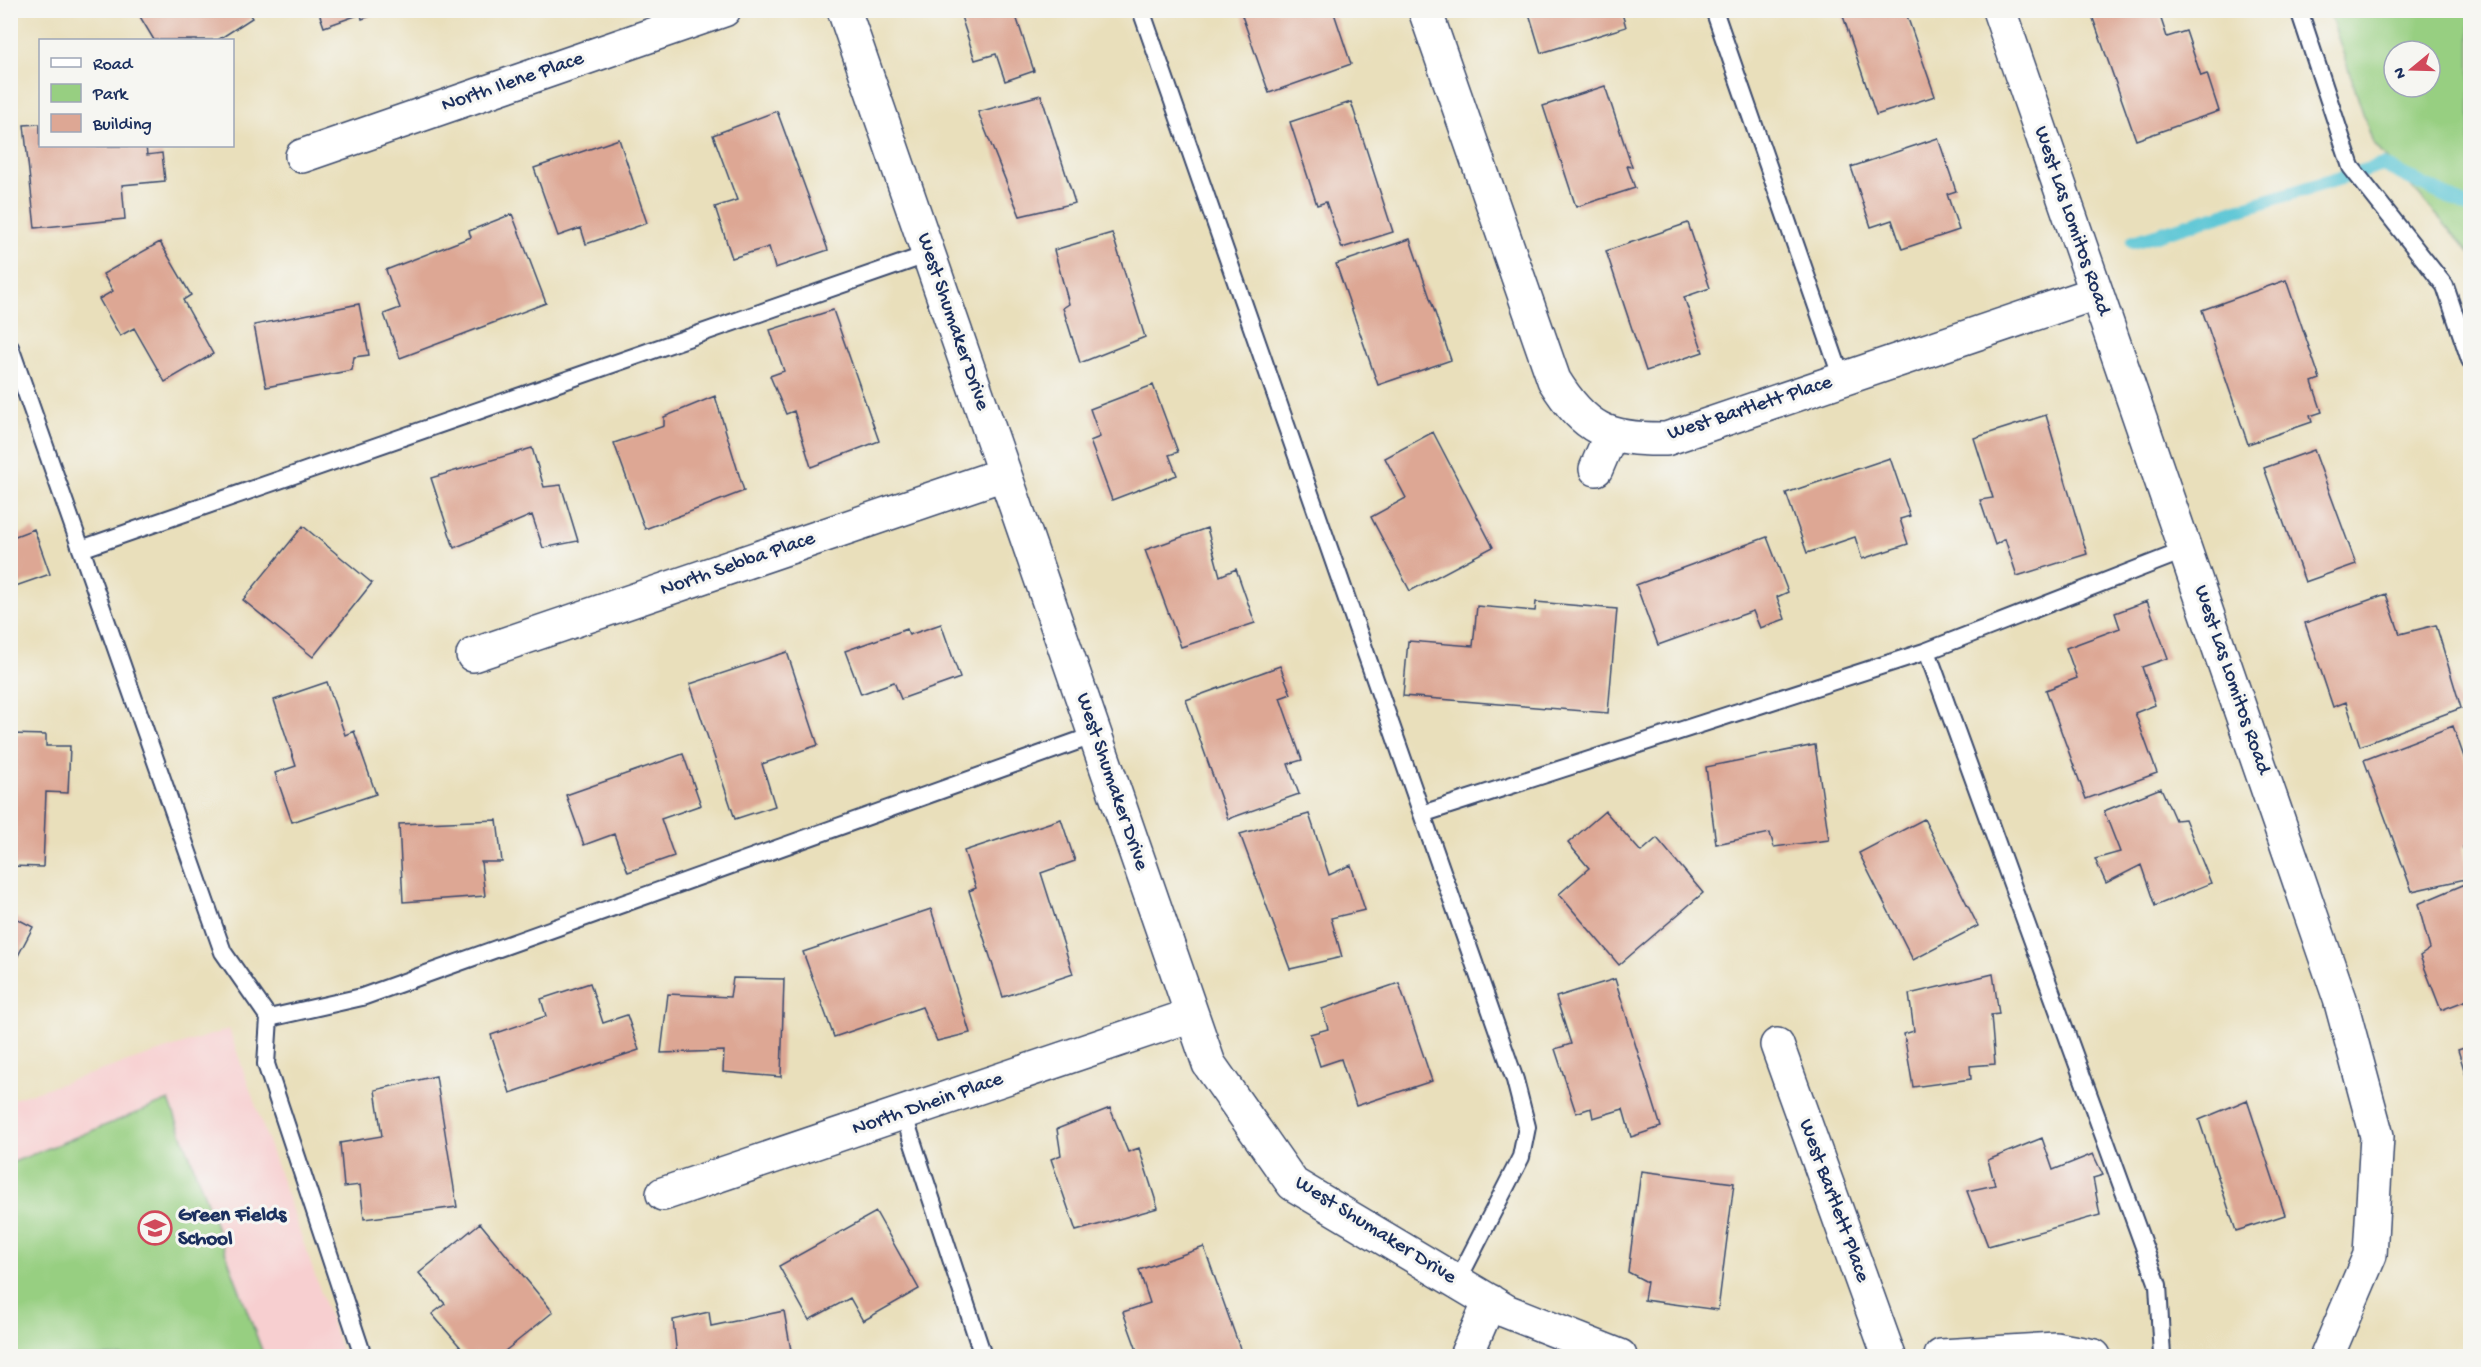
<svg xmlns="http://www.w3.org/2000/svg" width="2481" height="1367" font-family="'Gochi Hand',sans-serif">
  <rect width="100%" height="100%" fill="#f6f6f2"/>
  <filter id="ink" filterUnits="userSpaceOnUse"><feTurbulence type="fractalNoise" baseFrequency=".0167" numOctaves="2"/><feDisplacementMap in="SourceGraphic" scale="12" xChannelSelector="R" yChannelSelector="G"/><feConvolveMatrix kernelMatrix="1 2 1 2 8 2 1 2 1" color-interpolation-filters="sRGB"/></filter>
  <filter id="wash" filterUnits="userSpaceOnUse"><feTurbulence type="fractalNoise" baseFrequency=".008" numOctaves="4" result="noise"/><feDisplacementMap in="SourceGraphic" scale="24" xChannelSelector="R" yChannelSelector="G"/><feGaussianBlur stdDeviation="1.35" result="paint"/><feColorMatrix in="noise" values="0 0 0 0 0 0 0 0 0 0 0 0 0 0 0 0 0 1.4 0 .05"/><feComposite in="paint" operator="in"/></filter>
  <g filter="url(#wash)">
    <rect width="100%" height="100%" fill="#e9dfbb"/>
    <path fill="#f7cfd0" d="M229 1029 343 1356H11L10 1100Z"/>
    <path fill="#97cf81" stroke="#597f70" stroke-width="1.5" fill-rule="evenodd" d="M2329 11H2470V253L2373 143ZM2394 51H2430V87H2394Z
      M169 1100 264 1356H11V1163Z"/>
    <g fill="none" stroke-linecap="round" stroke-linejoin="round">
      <path stroke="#5bc6d5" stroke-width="14" d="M2133 242 2383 165 2470 208"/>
    </g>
    <g id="blocks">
      <path fill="#dda794" d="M136 10H247L252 18 218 40H154Z
        M318 10H385V11L362 19 361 14 324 27Z
        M959 10H1014L1034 71 1005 81 996 54 975 60Z
        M1240 10H1333L1351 64 1269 93Z
        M1528 10H1621L1626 27 1541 53Z
        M1841 10H1905L1935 96 1876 115Z
        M2090 10H2158L2167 37 2186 31 2201 76 2207 74 2219 111 2136 140Z
        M1605 86 1632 167 1627 166 1635 188 1576 207 1543 106Z
        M1041 95 1075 203 1020 216 978 112Z
        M1351 102 1393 232 1342 248 1326 202 1317 205 1290 122Z
        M777 111 828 250 775 268 769 247 732 258 715 207 737 200 713 135Z
        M40 124V146H146L147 155 162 153 165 181 122 185 125 219 35 228 24 125Z
        M1938 138 1956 191 1947 194 1959 230 1902 249 1892 220 1871 227 1851 167Z
        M619 139 647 223 586 244 581 228 558 236 534 168Z
        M512 214 546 303 400 358 384 314 400 308 386 270 471 237 469 231Z
        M1688 223 1710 288 1684 297 1703 352 1646 371 1606 251Z
        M1112 233 1145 337 1080 363 1063 308 1069 304 1054 250Z
        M1410 239 1451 360 1378 385 1336 264Z
        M160 242 191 295 183 300 213 354 165 382 134 328 120 336 99 299 113 291 103 274Z
        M2286 280 2320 379 2312 382 2322 412 2310 416 2312 422 2248 444 2202 310Z
        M359 304 369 355 354 357 352 370 266 387 254 325Z
        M833 310 879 441 811 467 794 411 786 414 770 376 784 371 770 330Z
        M1153 385 1178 452 1169 455 1177 475 1112 500 1090 441 1100 437 1090 409Z
        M715 396 744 491 645 529 614 443 664 426V417Z
        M2046 415 2087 554 2017 576 2005 539 1995 545 1980 500 1993 498 1974 438Z
        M1433 432 1493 547 1410 591 1371 517 1406 498 1385 458Z
        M532 448 544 487 561 485 578 541 543 548 532 515 454 548 431 478Z
        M2314 450 2356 564 2305 582 2264 468Z
        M1890 458 1910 516 1900 519 1908 544 1862 559 1855 537 1807 553 1786 493Z
        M303 526 372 583 313 657 243 600Z
        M1207 528 1220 576 1236 569 1255 623 1181 647 1145 550Z
        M34 529 50 574 10 588V538Z
        M1767 537 1788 592 1777 597 1785 619 1760 628 1753 611 1658 645 1636 585Z
        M2386 594 2400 634 2436 625 2461 708 2360 746 2346 702 2333 707 2305 623Z
        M2147 601 2168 658 2142 667 2155 705 2135 713 2157 773 2086 799 2046 690 2077 678 2066 648 2120 628 2115 613Z
        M1536 602 1617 609 1608 713 1403 696 1408 641 1473 646 1477 606 1535 611Z
        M941 624 960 678 901 699 894 682 861 694 845 651 907 629 909 635Z
        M787 652 818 745 762 764 775 806 735 819 690 684Z
        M1280 666 1291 694 1280 698 1302 760 1288 764 1299 794 1228 819 1186 700Z
        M327 682 345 735 354 731 376 794 292 822 275 773 296 766 274 700Z
        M2453 726 2470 774V845L2463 847 2470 878 2412 891 2364 760Z
        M10 734 46 735V746H70L68 793 46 792 43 867 10 866Z
        M1815 745 1829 840 1774 847 1770 833 1716 844 1706 767Z
        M683 754 701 805 661 819 674 856 628 872 614 834 584 845 566 795Z
        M2161 788 2175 820 2185 819 2211 883 2155 906 2141 865 2106 883 2095 859 2120 852 2104 811Z
        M1605 811 1641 852 1657 838 1703 893 1619 965 1559 894 1589 868 1568 843Z
        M1309 814 1329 875 1351 865 1365 910 1331 918 1342 957 1290 969 1240 834Z
        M1061 819 1075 861 1041 873 1073 974 1003 997 969 891 976 888 964 851Z
        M1924 819 1978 926 1913 960 1859 853Z
        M497 820 502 862H481L485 896 403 902 399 824Z
        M2470 882V999L2441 1010 2420 956 2430 949 2418 904Z
        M931 909 970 1033 937 1041 922 1007 834 1037 803 952Z
        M10 915 33 927 10 971Z
        M1993 974 1999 1014 1991 1015 1995 1064 1970 1066 1971 1079 1913 1087 1904 1034 1914 1031 1909 994Z
        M733 978 784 979 781 1077 723 1072 724 1051 661 1053 668 994 730 997Z
        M1615 979 1661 1127 1631 1137 1623 1109 1593 1118 1591 1108 1576 1113 1555 1049 1571 1044 1556 997Z
        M590 983 603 1023 627 1015 639 1050 510 1093 491 1035 546 1016 541 999Z
        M1399 983 1432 1081 1356 1106 1341 1059 1320 1066 1310 1034 1328 1029 1322 1009Z
        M2470 1046V1089L2458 1050Z
        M436 1076 457 1207 364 1219 360 1185 344 1187 340 1143 382 1136 375 1090Z
        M2247 1100 2285 1215 2236 1231 2199 1120Z
        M1110 1108 1128 1152 1139 1148 1158 1208 1076 1231 1051 1159 1061 1155 1057 1129Z
        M2042 1138 2053 1170 2093 1154 2103 1175 2093 1178 2100 1215 1988 1246 1967 1191 1995 1185 1988 1160Z
        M1641 1171 1734 1183 1718 1310 1644 1300 1647 1282 1628 1272Z
        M876 1212 919 1289 863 1321 850 1298 809 1320 779 1266Z
        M480 1223 553 1312 499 1356H468L432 1314 445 1304 419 1273Z
        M1204 1247 1242 1354 1235 1356H1139L1123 1312 1150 1303 1139 1270Z
        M784 1311 792 1356H677L673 1320 709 1312 711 1326Z"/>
    </g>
  </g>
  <g filter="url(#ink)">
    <use href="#blocks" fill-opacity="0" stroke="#3a496c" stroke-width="1.5"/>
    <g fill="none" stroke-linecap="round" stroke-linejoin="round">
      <defs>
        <path id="service" d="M1141 10 1515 1080 1527 1127 1521 1157 1457 1282
          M1714 10 1842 379
          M2299 10 2351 167 2445 286 2470 360
          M10 347 223 952 269 1018 266 1064 363 1356
          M81 549 929 254
          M1422 814 1927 651
          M269 1018 362 997 1095 735
          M903 1113 983 1356
          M2162 1356 2158 1285 1927 651 2186 550"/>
        <path id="minor" d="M844 10 1209 1064 1293 1184 1506 1311 1620 1356
          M1425 10 1554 380C1585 430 1608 440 1666 439L2096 293
          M1999 10 2340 999 2377 1136 2370 1255 2327 1356
          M302 156 724 10
          M1596 469 1611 434
          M473 655 1004 474
          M1777 1045 1889 1356
          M663 1194 1192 1015
          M1466 1356 1490 1301
          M1941 1356 2056 1349 2094 1356"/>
      </defs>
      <use href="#service" stroke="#3a496c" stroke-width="20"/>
      <use href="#minor" stroke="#3a496c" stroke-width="36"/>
      <use href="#service" stroke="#fff" stroke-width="16"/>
      <use href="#minor" stroke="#fff" stroke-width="33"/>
    </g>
  </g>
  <defs>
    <symbol id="school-ring" viewBox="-11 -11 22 22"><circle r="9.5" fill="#f6f6f2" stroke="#d1495b" stroke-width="1.5"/><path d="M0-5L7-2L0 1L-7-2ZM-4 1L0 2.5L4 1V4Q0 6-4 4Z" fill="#d1495b"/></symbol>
  </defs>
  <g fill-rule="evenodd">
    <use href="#school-ring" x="136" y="1209" width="38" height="38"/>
  </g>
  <g text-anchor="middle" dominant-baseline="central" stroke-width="6" stroke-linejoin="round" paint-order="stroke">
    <g font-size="21" fill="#1b2f5e" stroke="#f6f6f2">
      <text transform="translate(513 83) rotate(-19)">North Ilene Place</text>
      <text transform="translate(2071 221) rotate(71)">West Las Lomitos Road</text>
      <text transform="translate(952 322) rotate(71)">West Shumaker Drive</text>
      <text transform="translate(1750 409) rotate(-18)">West Bartlett Place</text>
      <text transform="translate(738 565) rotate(-19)">North Sebba Place</text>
      <text transform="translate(2231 680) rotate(71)">West Las Lomitos Road</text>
      <text transform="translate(1111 782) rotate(71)">West Shumaker Drive</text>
      <text transform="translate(928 1105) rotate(-19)">North Dhein Place</text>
      <text transform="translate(1833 1201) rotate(70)">West Bartlett Place</text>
      <text transform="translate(1375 1231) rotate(32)">West Shumaker Drive</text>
    </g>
    <g font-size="21" font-weight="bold" fill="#1b2f5e" stroke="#f6f6f2" text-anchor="start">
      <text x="178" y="1216">Green Fields<tspan x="178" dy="24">School</tspan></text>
    </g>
  </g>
  <rect width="2481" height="1367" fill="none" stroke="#f6f6f2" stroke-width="36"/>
  <rect x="39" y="39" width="195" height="108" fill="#f6f6f2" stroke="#9ea6b7" stroke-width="1.5"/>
  <rect x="51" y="58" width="30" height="9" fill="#ffffff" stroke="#9ea6b7" stroke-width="1.5"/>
  <text x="93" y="69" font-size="18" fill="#1b2f5e">Road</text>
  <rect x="51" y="84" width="30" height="18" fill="#97cf81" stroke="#9ea6b7" stroke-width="1.5"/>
  <text x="93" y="99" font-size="18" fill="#1b2f5e">Park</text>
  <rect x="51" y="114" width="30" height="18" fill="#dda794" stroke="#9ea6b7" stroke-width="1.5"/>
  <text x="93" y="129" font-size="18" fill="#1b2f5e">Building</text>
  <g transform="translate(2412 69) rotate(251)"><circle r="28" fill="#f6f6f2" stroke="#9ea6b7" stroke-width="1.5"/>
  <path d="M0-4.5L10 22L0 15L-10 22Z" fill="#d1495b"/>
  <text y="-9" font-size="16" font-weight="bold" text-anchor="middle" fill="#1b2f5e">N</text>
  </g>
</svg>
